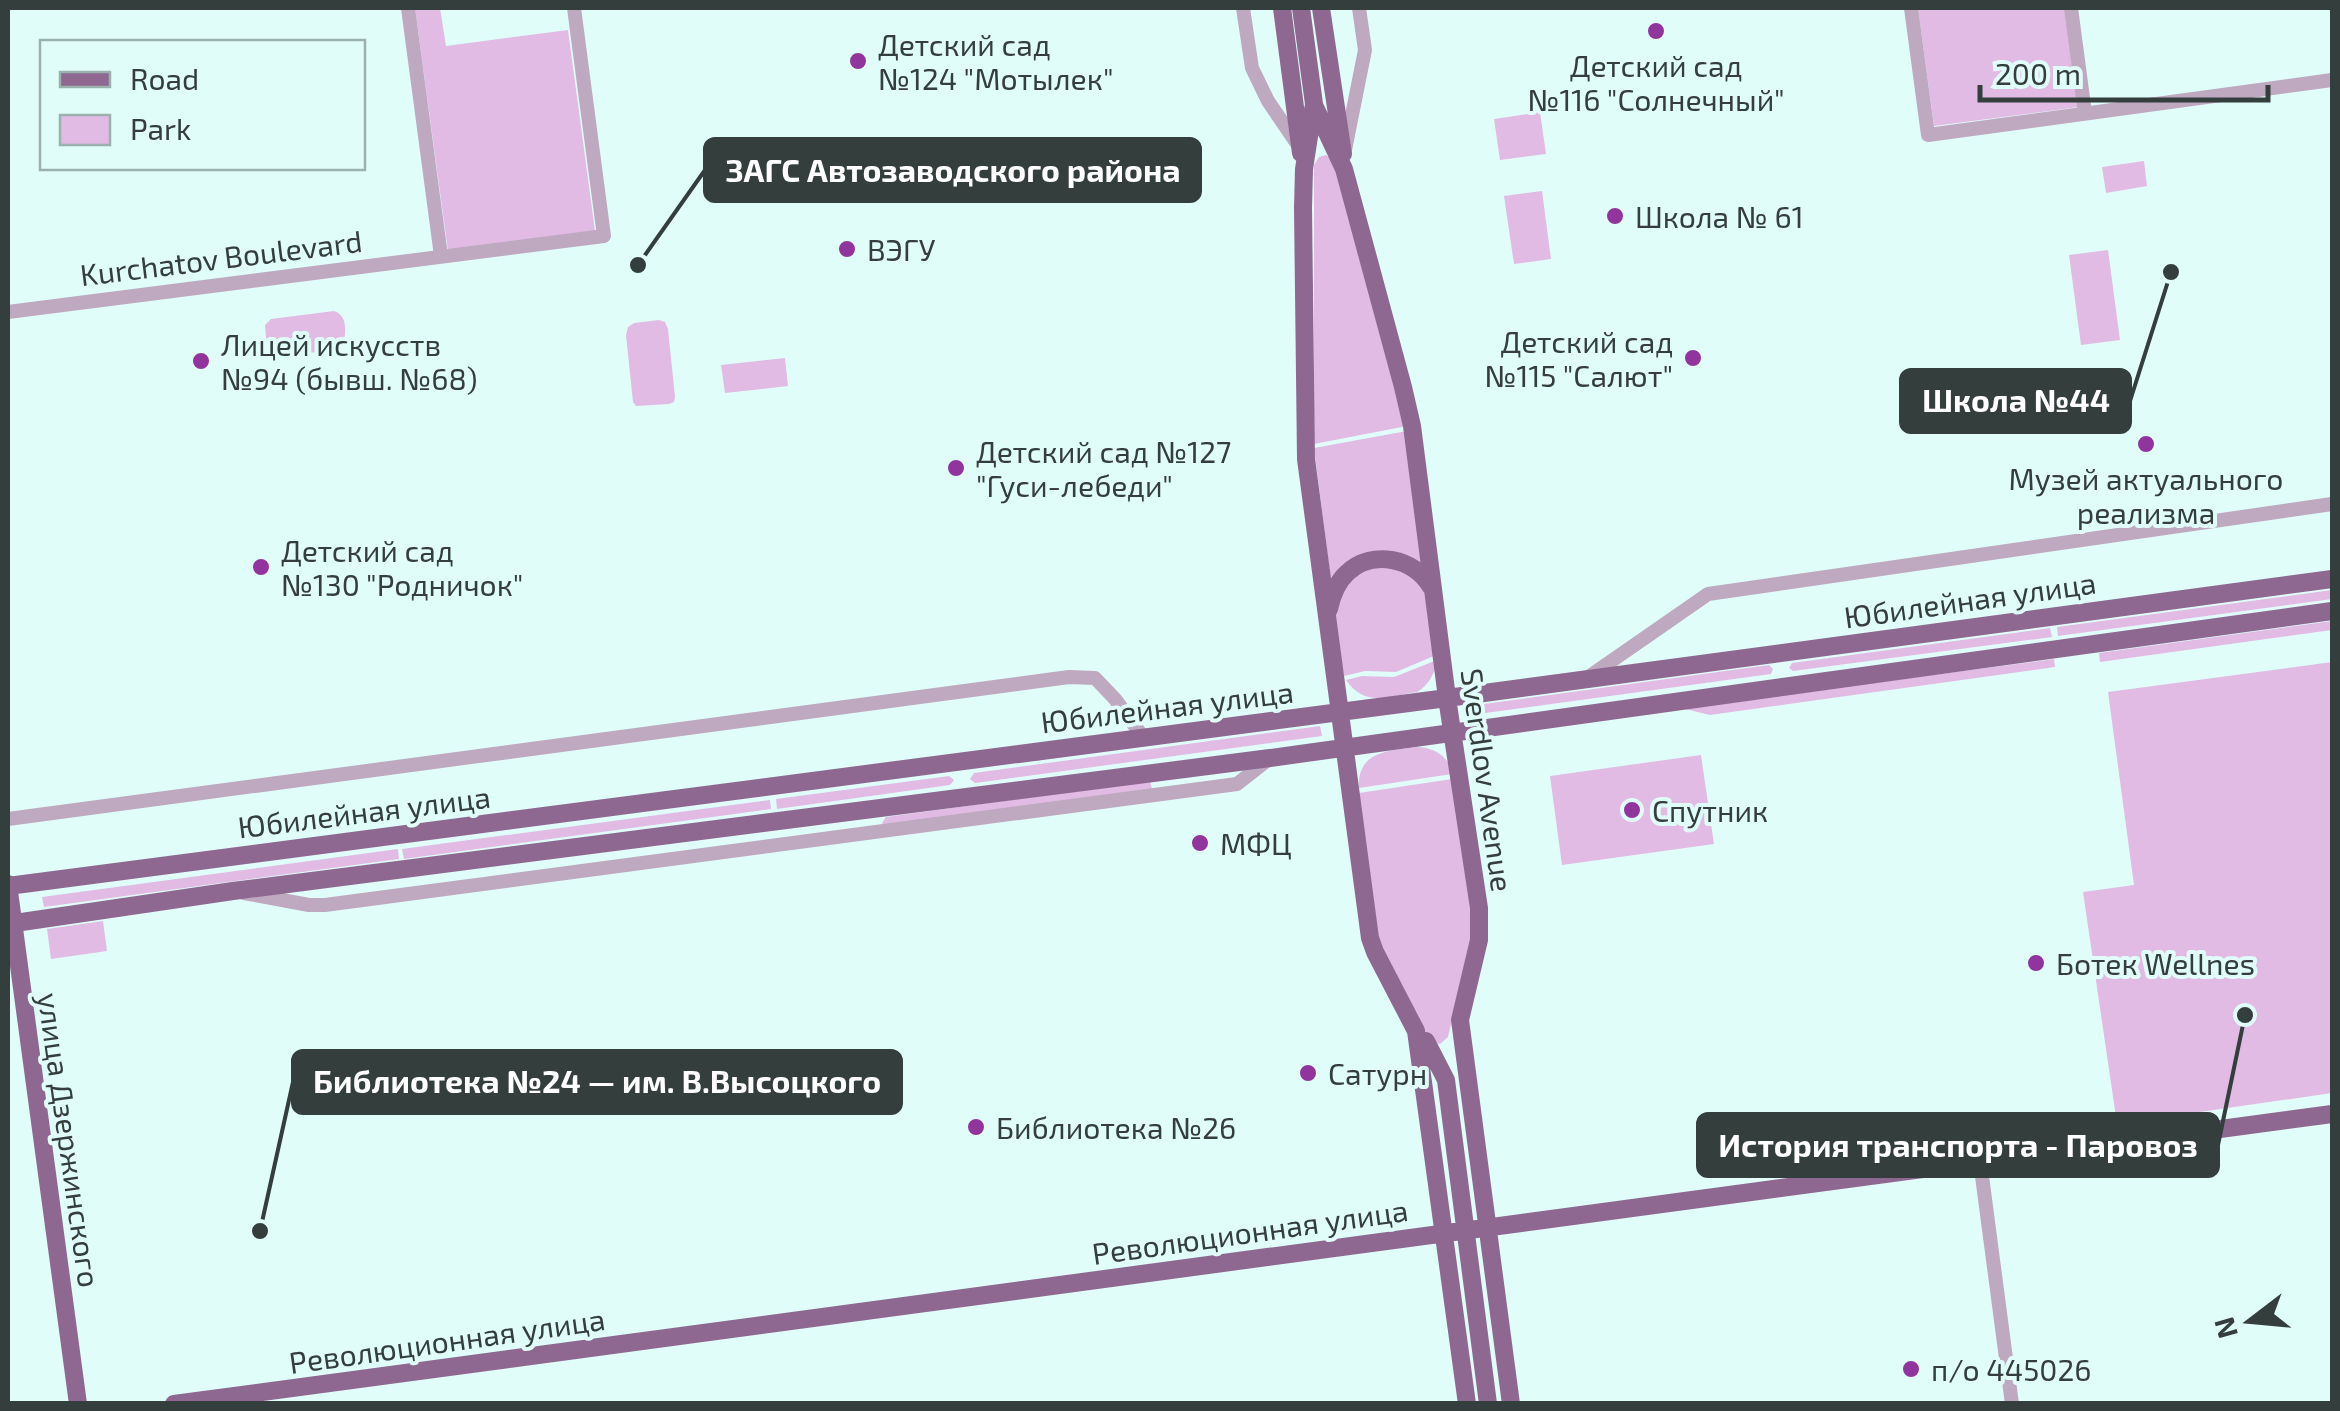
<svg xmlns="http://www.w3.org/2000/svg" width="2340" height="1411" font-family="'Exo 2',sans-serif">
  <rect width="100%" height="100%" fill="#e1fdfa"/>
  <path fill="#e1bbe4" d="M415 8H440L446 46 568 30 595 231 448 251Z
    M1918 8H2066L2079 107 1934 126Z
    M1540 112 1546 154 1500 160 1494 119Z
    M1326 155 1336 162 1407 426 1314 444V165L1319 157Z
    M2144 161 2147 186 2106 193 2102 167Z
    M1542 191 1551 259 1514 264 1504 196Z
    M2108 250 2120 340 2081 345 2069 255Z
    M334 311C347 315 346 330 344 341L338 349 281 357H274L267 351 265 325 271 319Z
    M659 320 665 322 668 329 675 397 674 402 669 404 636 406 633 402 626 335 628 327 634 323Z
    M785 358 788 386 725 393 721 365Z
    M1407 431 1428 570 1400 555 1331 581 1314 448Z
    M1371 567 1404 569 1429 591 1434 656 1396 672 1365 671 1344 676C1337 628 1321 595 1371 567Z
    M2332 590V599L2058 636 2057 627Z
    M2332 621V630L2100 662 2099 653Z
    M2050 628 2052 637 1793 671 1789 668 1792 663Z
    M2054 659 2055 667 1710 715 1681 708Z
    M1437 660C1436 672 1428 686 1417 692 1389 696 1365 708 1346 680L1362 676 1394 677Z
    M2332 662V1093L2117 1124 2083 892 2134 885 2108 692Z
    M1769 665 1773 669 1771 674 1478 714 1477 705Z
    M1320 726 1322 736 975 783 970 779 974 773Z
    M1416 747C1434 747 1449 756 1452 774L1359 788C1357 751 1388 751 1416 747Z
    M1701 755 1714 844 1562 865 1550 776Z
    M949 776 954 780 950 785 777 809 776 799Z
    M1452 779 1473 917 1471 940 1448 1037 1440 1044 1434 1043 1429 1039 1379 944 1359 793Z
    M1150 781 1152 789 885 826 882 823 886 817Z
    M770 800 771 809 404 859 402 849Z
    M398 849 399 859 44 907 42 897Z
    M103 921 107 951 51 959 47 929Z"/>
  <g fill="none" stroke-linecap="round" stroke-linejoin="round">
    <path stroke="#bea9c0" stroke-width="14" d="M408 8 441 256
      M1243 8 1252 68 1268 101 1300 148
      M1911 8 1928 135 2332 80
      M2071 8 2085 113
      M1345 150 1365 50 1359 8
      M8 312 604 236 574 8
      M1587 678 1708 594 2332 504
      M8 819 1069 677 1095 678 1115 699 1143 737
      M244 893 309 905H325L1237 784 1269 759
      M1980 1161 2012 1404"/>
    <path stroke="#8e6891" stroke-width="18" d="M1282 8 1301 153
      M1301 8 1314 104 1304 169 1303 208 1306 459 1370 938 1375 952 1416 1031 1467 1404
      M1321 8 1343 154
      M1314 105 1344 169 1403 387 1412 426 1447 698 1479 908V940L1460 1020 1511 1404
      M1329 609C1332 595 1337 582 1347 573 1372 549 1415 558 1431 587
      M8 884 78 1404
      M8 886 1447 698 2332 579
      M8 924 233 891 1270 758 2332 611
      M1426 1041 1446 1080 1488 1404
      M174 1404 2332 1114"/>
  </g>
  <g fill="#92349d" stroke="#e1fdfa" stroke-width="4">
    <circle cx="1656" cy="31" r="10"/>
    <circle cx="858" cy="61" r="10"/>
    <circle cx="1615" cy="216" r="10"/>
    <circle cx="847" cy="249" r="10"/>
    <circle cx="1693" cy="358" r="10"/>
    <circle cx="201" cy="361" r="10"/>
    <circle cx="2146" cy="444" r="10"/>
    <circle cx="956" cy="468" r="10"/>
    <circle cx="261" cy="567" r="10"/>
    <circle cx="1632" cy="810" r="10"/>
    <circle cx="1200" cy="843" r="10"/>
    <circle cx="2036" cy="963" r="10"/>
    <circle cx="1308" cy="1073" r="10"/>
    <circle cx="976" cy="1127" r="10"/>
    <circle cx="1911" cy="1369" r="10"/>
  </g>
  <g text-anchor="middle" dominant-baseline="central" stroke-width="8" stroke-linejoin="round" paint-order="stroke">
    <g font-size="30" fill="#333e3d" stroke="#e1fdfa" text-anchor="start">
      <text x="878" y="44">Детский сад<tspan x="878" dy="34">№124 "Мотылек"</tspan></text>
      <text x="1656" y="65" text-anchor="middle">Детский сад<tspan x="1656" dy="34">№116 "Солнечный"</tspan></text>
      <text x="1635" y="216">Школа № 61</text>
      <text x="867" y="249">ВЭГУ</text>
      <text x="1673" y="341" text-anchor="end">Детский сад<tspan x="1673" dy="34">№115 "Салют"</tspan></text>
      <text x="221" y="344">Лицей искусств<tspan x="221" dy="34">№94 (бывш. №68)</tspan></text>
      <text x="976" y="451">Детский сад №127<tspan x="976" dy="34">"Гуси-лебеди"</tspan></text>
      <text x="2146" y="478" text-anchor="middle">Музей актуального<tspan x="2146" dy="34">реализма</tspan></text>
      <text x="281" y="550">Детский сад<tspan x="281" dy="34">№130 "Родничок"</tspan></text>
      <text x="1652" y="810">Спутник</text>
      <text x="1220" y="843">МФЦ</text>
      <text x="2056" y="963">Ботек Wellnes</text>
      <text x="1328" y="1073">Сатурн</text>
      <text x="996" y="1127">Библиотека №26</text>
      <text x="1931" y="1369">п/о 445026</text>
    </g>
    <g font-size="30" fill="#333e3d" stroke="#e1fdfa">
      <text transform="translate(221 257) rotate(-7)">Kurchatov Boulevard</text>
      <text transform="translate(1970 599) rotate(-8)">Юбилейная улица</text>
      <text transform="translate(1167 706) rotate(-7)">Юбилейная улица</text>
      <text transform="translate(1488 780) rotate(82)">Sverdlov Avenue</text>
      <text transform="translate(364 811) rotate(-7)">Юбилейная улица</text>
      <text transform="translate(70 1140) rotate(82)">улица Дзержинского</text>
      <text transform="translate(1250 1231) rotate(-8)">Революционная улица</text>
      <text transform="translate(447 1340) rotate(-8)">Революционная улица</text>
    </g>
  </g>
  <path fill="none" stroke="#333e3d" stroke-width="4" d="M638 265L705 170M2171 272L2130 401M260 1231L293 1082M2245 1015L2218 1145"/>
  <g fill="#333e3d" stroke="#e1fdfa" stroke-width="4">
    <circle cx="638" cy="265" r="10"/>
    <circle cx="2171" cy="272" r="10"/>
    <circle cx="260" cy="1231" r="10"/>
    <circle cx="2245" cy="1015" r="10"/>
  </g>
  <g fill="#333e3d" stroke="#333e3d" stroke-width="4">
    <rect x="705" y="139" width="495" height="62" rx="10"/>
    <rect x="1901" y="370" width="229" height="62" rx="10"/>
    <rect x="293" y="1051" width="608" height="62" rx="10"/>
    <rect x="1698" y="1114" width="520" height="62" rx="10"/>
  </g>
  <g font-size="32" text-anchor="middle" font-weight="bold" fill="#fff">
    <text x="953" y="182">ЗАГС Автозаводского района</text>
    <text x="2016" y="412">Школа №44</text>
    <text x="597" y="1093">Библиотека №24 — им. В.Высоцкого</text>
    <text x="1958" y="1157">История транспорта - Паровоз</text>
  </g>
  <rect width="2340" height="1411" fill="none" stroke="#333e3d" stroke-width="20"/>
  <rect x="40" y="40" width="325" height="130" fill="#e1fdfa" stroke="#9bb1ae" stroke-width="2.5"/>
  <rect x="60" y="72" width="50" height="15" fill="#8e6891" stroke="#9bb1ae" stroke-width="2.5"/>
  <text x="130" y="90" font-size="30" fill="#333e3d">Road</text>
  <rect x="60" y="115" width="50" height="30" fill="#e1bbe4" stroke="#9bb1ae" stroke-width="2.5"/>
  <text x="130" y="140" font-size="30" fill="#333e3d">Park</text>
  <g transform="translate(2250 1321) rotate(254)" stroke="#e1fdfa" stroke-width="8" paint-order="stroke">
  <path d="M0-8L18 38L0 25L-18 38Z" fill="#333e3d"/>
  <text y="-15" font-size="28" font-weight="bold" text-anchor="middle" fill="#333e3d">N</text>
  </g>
  <path d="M1980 85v15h288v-15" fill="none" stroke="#333e3d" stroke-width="5"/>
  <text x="1995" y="85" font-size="30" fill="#333e3d" stroke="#e1fdfa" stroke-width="8" paint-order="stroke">200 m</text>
</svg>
